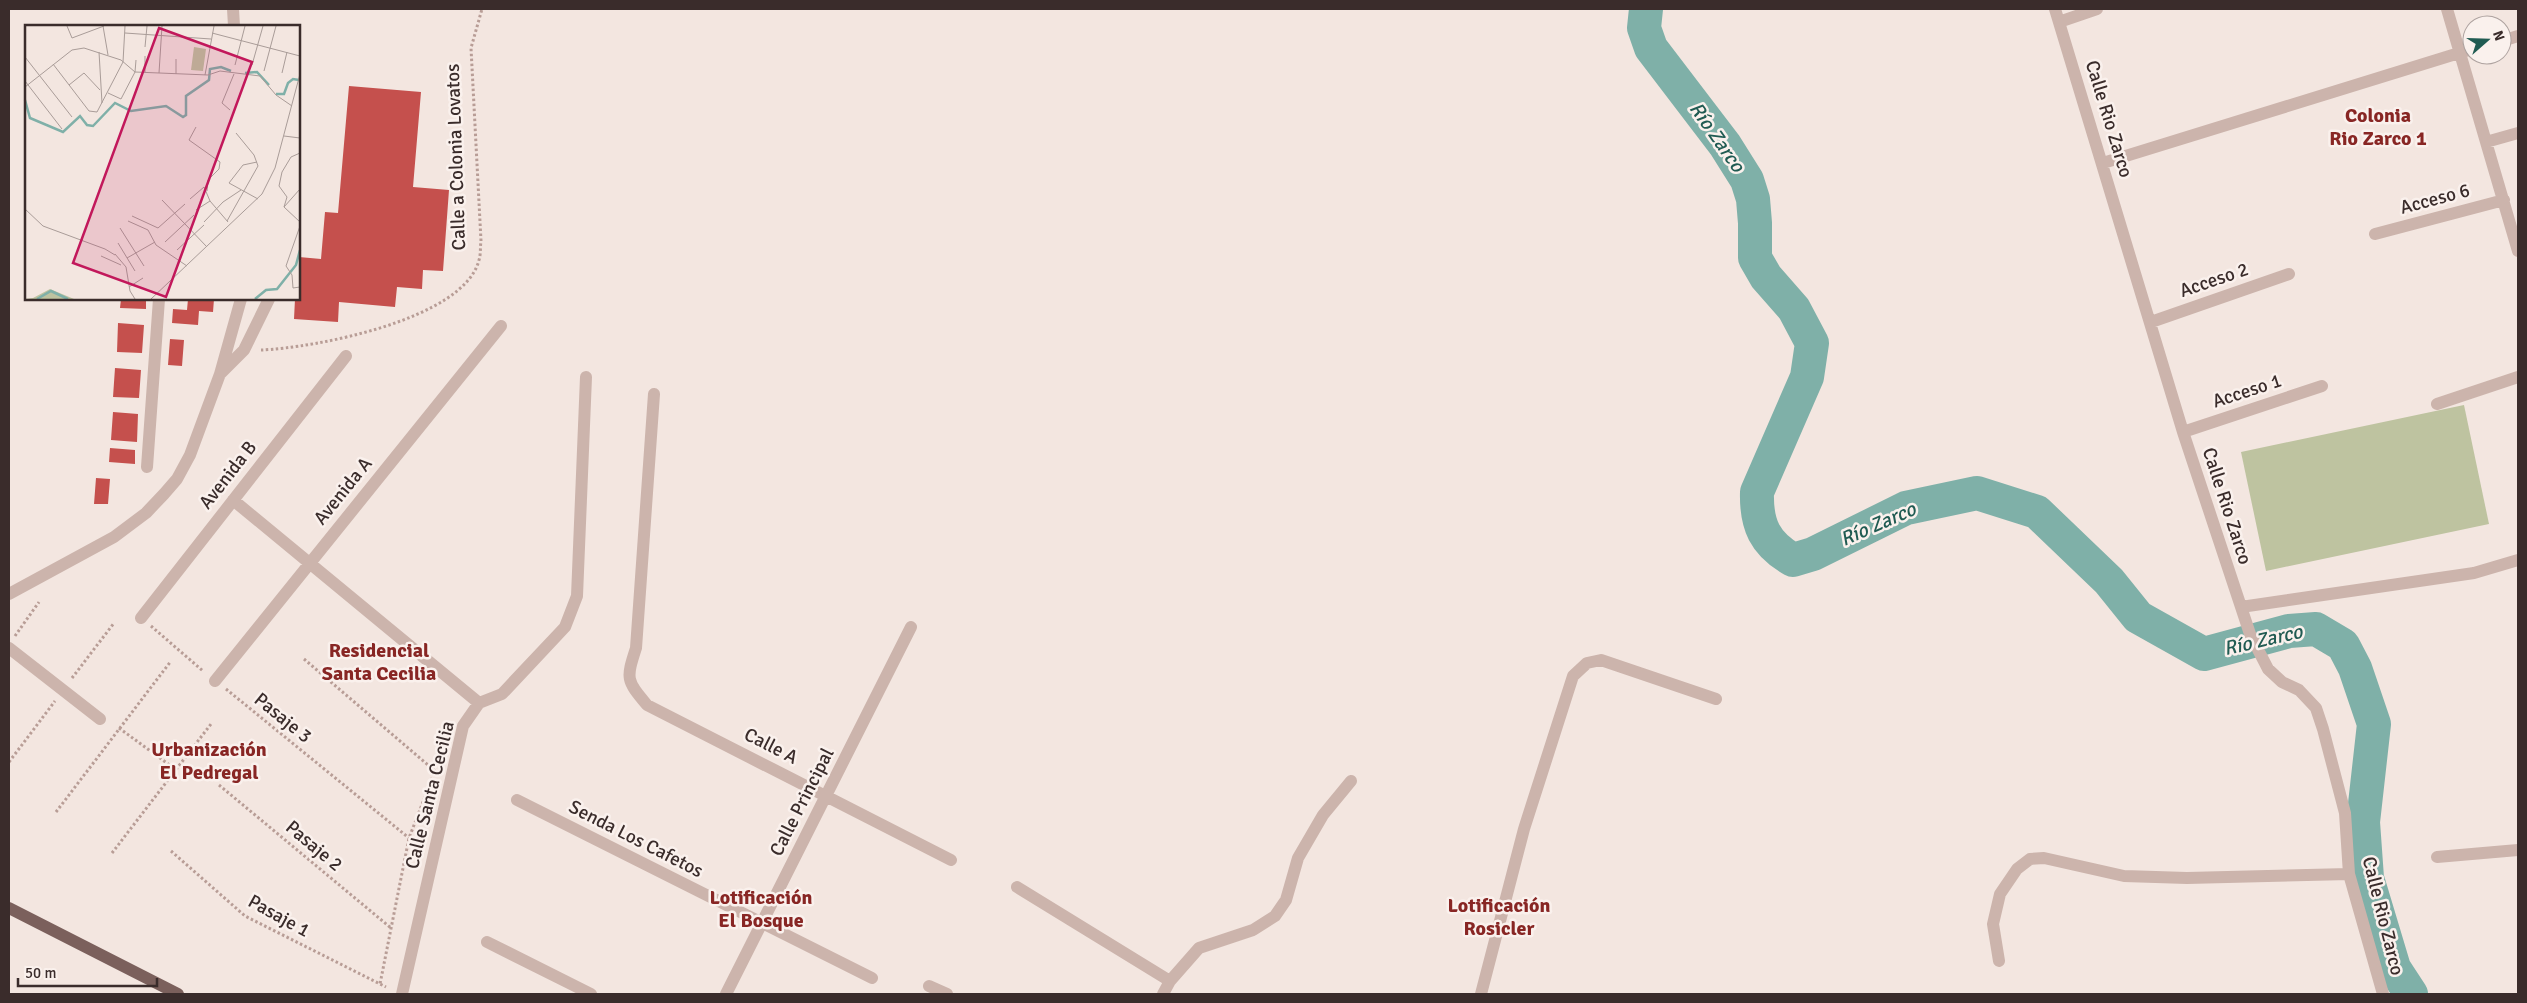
<svg xmlns="http://www.w3.org/2000/svg" width="2527" height="1003" font-family="Signika,sans-serif">
  <rect width="100%" height="100%" fill="#f3e6e0"/>
  <path fill="#bec3a0" d="M2464 405 2489 524 2266 571 2241 452Z"/>
  <g fill="none" stroke-linecap="round" stroke-linejoin="round">
    <path stroke="#7fb0a8" stroke-width="34" d="M1646 9 1644 28 1651 48 1725 145 1747 180 1753 199 1755 223V258L1766 277 1794 309 1812 343 1807 377 1757 492C1756 525 1765 544 1793 560L1813 554 1906 508 1977 493 2037 512 2109 581 2138 617 2204 654 2289 631 2316 629 2343 645 2355 668 2374 724 2363 822 2367 878 2394 968 2411 994"/>
  </g>
  <path fill="#c5504d" d="M349 86 421 92 413 187 449 190 443 271 423 270 422 289 397 287 395 307 339 302 338 322 294 319 295 299H299V257L321 259 325 212 338 213Z
    M121 299H146V309L120 308Z
    M188 299H214L213 312 199 311 198 325 172 323 173 309 187 310Z
    M118 323 144 325 142 353 117 352Z
    M170 339 184 340 182 366 168 365Z
    M115 368 141 370 139 398 113 397Z
    M113 412 138 414 137 442 111 440Z
    M110 448 135 450V464L109 462Z
    M96 478 110 479 108 504H94Z"/>
  <g fill="none" stroke-linecap="round" stroke-linejoin="round">
    <path stroke="#b89d96" stroke-width="3" stroke-dasharray="2.5 2.5" stroke-linecap="butt" d="M261 350C313 348 464 320 479 260 481 254 480 247 481 241L471 48 482 9
      M151 626 203 671
      M15 636 39 602
      M304 659 435 771 409 838 380 984
      M72 678 114 623
      M226 689 409 838
      M119 728 175 769
      M9 762 55 701
      M219 785 391 928
      M56 812 171 661
      M171 851 245 916 386 987
      M112 853 211 724"/>
    <path stroke="#ccb4ac" stroke-width="12" d="M233 9 234 26
      M2055 9 2183 432 2250 634 2268 669 2282 682 2299 690 2316 708 2323 729 2345 813 2349 874 2383 994
      M2447 9 2518 251
      M2059 22 2097 9
      M2502 41 2518 36
      M2486 142 2518 133
      M2103 163 2472 49
      M2375 234 2504 200
      M2151 322 2289 274
      M220 374 241 299
      M654 394 636 648C626 679 626 680 647 705L951 860
      M2437 404 2518 377
      M2183 432 2322 386
      M147 467 159 299
      M233 500 479 703
      M9 594 114 537 146 513 164 494 177 479 190 455 220 374 244 350 269 299
      M2241 607 2474 573 2518 560
      M141 618 346 356
      M9 648 100 719
      M215 681 501 326
      M517 800 872 978
      M2437 857 2518 850
      M1017 887 1170 981 1163 994
      M487 942 591 994
      M1999 961 1993 924 2000 894 2017 869 2030 859 2044 858 2124 876 2187 878 2349 874
      M1170 981 1199 948 1253 930 1275 916 1286 900 1298 858 1323 815 1351 781
      M929 986 947 994
      M402 994 463 726 479 703 502 694 565 627 577 596 586 377
      M726 994 911 627
      M1481 994 1524 829 1573 676 1587 663 1601 660 1716 699"/>
    <path stroke="#7b605c" stroke-width="12" d="M9 908 178 994"/>
  </g>
  <g text-anchor="middle" dominant-baseline="central" stroke-width="5" stroke-linejoin="round" paint-order="stroke">
    <g font-size="19" fill="#3a2c2b" stroke="#faf1ed">
      <text transform="translate(2109 119) rotate(73)">Calle Rio Zarco</text>
      <text transform="translate(456 157) rotate(-92)">Calle a Colonia Lovatos</text>
      <text transform="translate(2435 199) rotate(-15)">Acceso 6</text>
      <text transform="translate(2214 280) rotate(-19)">Acceso 2</text>
      <text transform="translate(2247 391) rotate(-18)">Acceso 1</text>
      <text transform="translate(228 475) rotate(-52)">Avenida B</text>
      <text transform="translate(343 491) rotate(-51)">Avenida A</text>
      <text transform="translate(2227 506) rotate(72)">Calle Rio Zarco</text>
      <text transform="translate(283 718) rotate(39)">Pasaje 3</text>
      <text transform="translate(771 746) rotate(27)">Calle A</text>
      <text transform="translate(430 795) rotate(-76)">Calle Santa Cecilia</text>
      <text transform="translate(802 802) rotate(-63)">Calle Principal</text>
      <text transform="translate(636 839) rotate(27)">Senda Los Cafetos</text>
      <text transform="translate(314 846) rotate(40)">Pasaje 2</text>
      <text transform="translate(279 916) rotate(29)">Pasaje 1</text>
      <text transform="translate(2383 916) rotate(76)">Calle Rio Zarco</text>
    </g>
    <g font-size="20" font-weight="bold" fill="#882624" stroke="#faf1ed">
      <text x="2378" y="115">Colonia<tspan x="2378" dy="23">Rio Zarco 1</tspan></text>
      <text x="379" y="650">Residencial<tspan x="379" dy="23">Santa Cecilia</tspan></text>
      <text x="209" y="749">Urbanización<tspan x="209" dy="23">El Pedregal</tspan></text>
      <text x="761" y="897">Lotificación<tspan x="761" dy="23">El Bosque</tspan></text>
      <text x="1499" y="905">Lotificación<tspan x="1499" dy="23">Rosicler</tspan></text>
    </g>
    <g font-size="20" font-style="italic" fill="#205b52" stroke="#faf1ed">
      <text transform="translate(1717 137) rotate(55)">Río Zarco</text>
      <text transform="translate(1878 524) rotate(-24)">Río Zarco</text>
      <text transform="translate(2263 640) rotate(-13)">Río Zarco</text>
    </g>
  </g>
  <g transform="translate(25 25)">
    <rect width="275" height="275" fill="#f3e6e0"/>
    <path d="M169 22 181 24 178 46 166 45ZM25 264 49 274H0L8 273Z" fill="#bec3a0"/>
    <path fill="none" stroke="#7fb0a8" stroke-width="2.5" d="M220 48 232 47 244 60M251 69H259L263 58 268 54 274 55M0 75 5 93 38 107 55 91 62 100 68 101 90 78 106 86 141 81 158 92 161 90V71L184 55 185 44 196 42 206 46M12 274 26 266 43 274M230 274 241 265 252 264 271 240 275 225"/>
    <path fill="none" stroke="#a99c98" stroke-width="1" d="M42 1 47 13 79 1M78 1 83 30M100 8 186 14M187 8 275 31M120 22 122 1M74 27 77 78M0 32 47 92M28 39 64 86 72 87 98 37 100 1M210 40 220 1M227 40 238 1M239 46 251 1M120 47V31M134 48 137 1M257 48 262 27M151 49V34M180 50 189 1M0 56 37 104M44 60 59 48 75 65M0 62 47 25 59 23 96 35 110 47 183 50 195 46 235 51 251 70 267 81M83 68 96 74 110 47 111 35M205 85 197 78 209 49M171 102 164 115 195 137 194 144 183 155 182 166M259 111 275 113M232 137 218 140 204 158 233 174M165 174 179 162 185 176M137 175 182 222M259 182 262 172 254 161 257 147 266 132 275 128M259 182 275 164M259 182 275 197M0 184 18 201 80 224 90 230M171 185 185 176 203 197M107 191 133 203 160 179M103 196 123 205 131 220 162 241M202 196 233 141 229 130 211 108M179 197 198 177 216 165M275 201 261 241 267 250 268 263 275 262M95 203 119 241M140 217 169 190M93 218 110 246M152 225 179 200M90 229 101 242 105 266 110 274M76 231 96 240M102 233 130 217M104 262 118 253M126 274 237 169 250 143 275 49"/>
    <path fill="#c2185b" fill-opacity="0.15" stroke="#c2185b" stroke-width="2.5" d="M134 3 227 37 141 272 48 238Z"/>
    <rect width="275" height="275" fill="none" stroke="#3a2c2b" stroke-width="2.5"/>
  </g>
  <rect width="2527" height="1003" fill="none" stroke="#3a2c2b" stroke-width="20"/>
  <g transform="translate(2487 40) rotate(70)"><circle r="24" fill="#faf1ed" stroke="#ada29f"/>
  <path d="M0-4L9 19L0 12L-9 19Z" fill="#205b52"/>
  <text y="-8" font-size="14" font-weight="bold" text-anchor="middle" fill="#3a2c2b">N</text>
  </g>
  <path d="M18 978v8h139v-8" fill="none" stroke="#3a2c2b" stroke-width="2.5"/>
  <text x="25" y="978" font-size="15" fill="#3a2c2b" stroke="#faf1ed" stroke-width="4" paint-order="stroke">50 m</text>
</svg>
